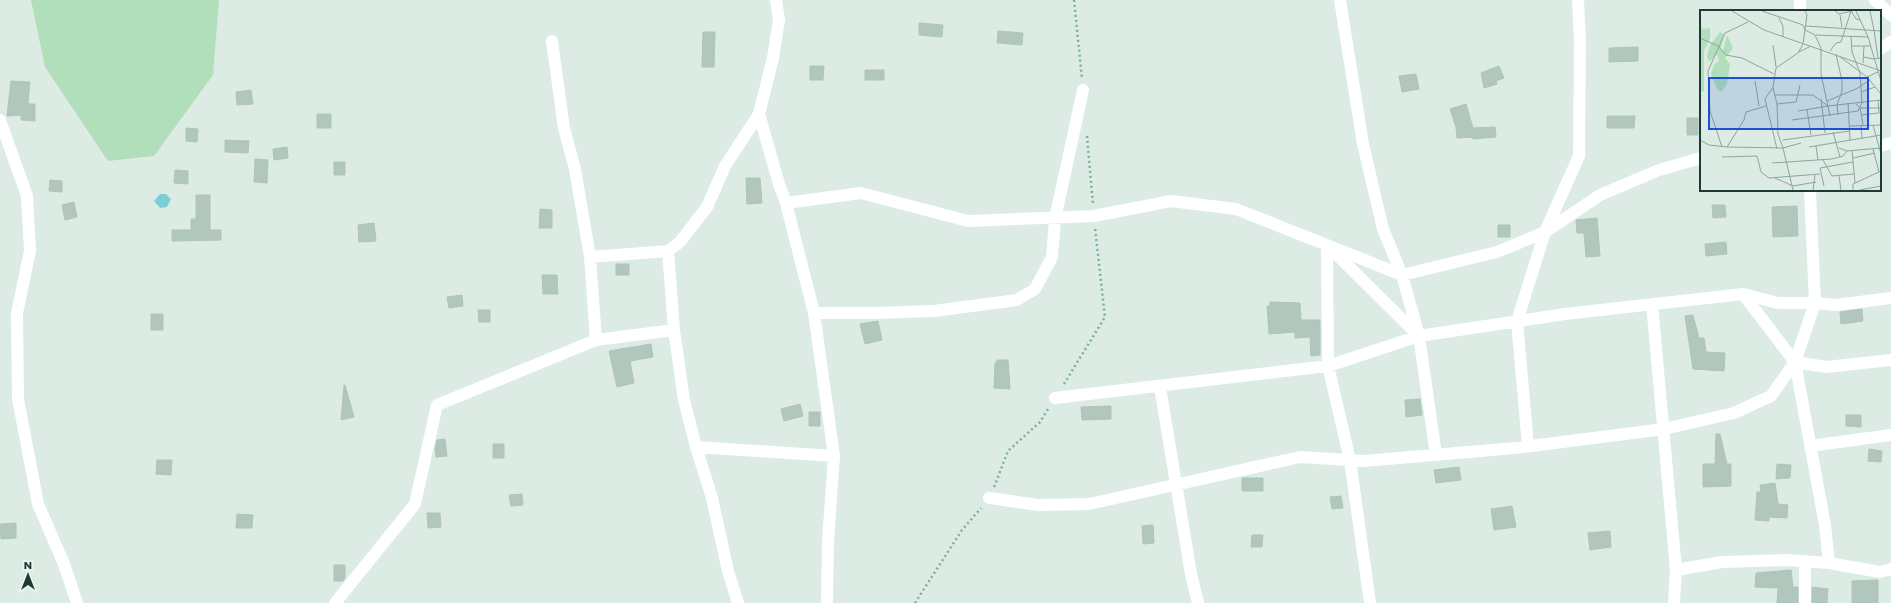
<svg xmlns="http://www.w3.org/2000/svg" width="1891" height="603" font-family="Poppins,sans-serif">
  <rect width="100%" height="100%" fill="#dcebe3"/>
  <path fill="#b2dfbb" d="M31 0H219L213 75 154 156 108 161 45 67Z"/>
  <path fill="#7ccfd8" d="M160 194H166L171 199 167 207 160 208 154 201Z"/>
  <path fill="#b1c6bc" stroke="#aec5ba" d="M919 23 943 25 942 37 919 35Z
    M998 31 1023 33 1022 45 997 43Z
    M703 32H715L714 67H702Z
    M1638 47V61L1609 62V48Z
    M810 66H824L823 80H810Z
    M1499 66 1504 78 1496 81 1497 84 1484 88 1481 73Z
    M865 70H884V80H865Z
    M1416 74 1419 89 1402 92 1399 76Z
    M11 81 30 82 28 104H35V121L21 120V115L7 116Z
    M251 90 253 104 237 105 236 92Z
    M1466 104 1473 128 1495 127 1496 137 1473 139V137L1457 138 1456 127 1450 109Z
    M317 114H331V128H317Z
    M1607 116H1635L1634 128H1607Z
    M1687 118H1698V135H1687Z
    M186 128 198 129 197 142 186 141Z
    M225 140 249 141 248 153 225 152Z
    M287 147 288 158 274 160 273 149Z
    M255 159 268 160 267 183 254 182Z
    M334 162H345V175H334Z
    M175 170 188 171V184L174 183Z
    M746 178H760L762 203 747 204Z
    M50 180 62 181V192L49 191Z
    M196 195H210V230H221V240L172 241V230H191V219H196Z
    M74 202 77 217 65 220 62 205Z
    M1712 205H1725L1726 217 1713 218Z
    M1797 206 1798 236 1773 237 1772 207Z
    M540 209 552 210V228H539Z
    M1597 218 1600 256 1586 257 1584 233H1577L1576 220Z
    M374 223 376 241 359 242 358 225Z
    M1498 225H1510V237H1498Z
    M1726 242 1727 254 1706 256 1705 244Z
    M616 264H629V275H616Z
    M542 275H557L558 294H543Z
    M462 295 463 306 449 308 447 297Z
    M1270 302 1300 303 1301 320H1320V355L1311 356 1310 337 1295 338V332L1269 334 1267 306H1270Z
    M1862 309 1863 321 1841 324 1840 312Z
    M478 310H490V322H479Z
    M151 314H163V330H151Z
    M1693 315 1699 338H1704L1706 352 1725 353 1724 371 1693 369 1685 316Z
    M878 321 882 340 865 344 860 324Z
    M651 344 653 357 630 361 634 383 617 387 609 351Z
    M997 360H1008L1010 389 994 388 995 363 997 362Z
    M344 385H345L354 417 341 420Z
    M1420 399 1422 415 1406 417 1405 400Z
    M800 404 803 416 784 421 781 409Z
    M1111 406V419L1082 420 1081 407Z
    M809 412H820V426H809Z
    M1846 415H1861V427L1846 426Z
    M1716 434H1720L1727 464H1731V486L1703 487V464H1715Z
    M445 439 447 456 436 457 435 449 437 440Z
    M493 444H504V458H493Z
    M1869 449 1882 451 1881 462 1868 461Z
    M157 460H172L171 475 156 474Z
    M1777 464 1791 465 1790 478 1776 479Z
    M1459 467 1461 480 1436 483 1434 470Z
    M1242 478H1263V491H1242Z
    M1775 483 1778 504 1788 505 1787 518 1769 517V521L1755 520 1757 492H1761L1760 485Z
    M522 494 523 505 511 506 509 495Z
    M1341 496 1343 508 1332 509 1330 497Z
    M1512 506 1516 527 1494 530 1491 509Z
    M427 513H440L441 527 428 528Z
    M237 514 253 515 252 528H236Z
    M16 523V538L1 539 0 524Z
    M1153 525 1154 543 1143 544 1142 526Z
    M1610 531 1611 547 1590 550 1588 533Z
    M1252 535H1263L1262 547H1251Z
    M334 565H345V578L343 581H334Z
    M1791 570 1793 587H1798V603H1777L1778 588 1755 587 1756 573Z
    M1878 580V603H1852V581Z
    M1812 587 1828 589 1827 603H1812Z"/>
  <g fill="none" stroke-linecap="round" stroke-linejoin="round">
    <path stroke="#79b29d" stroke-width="2.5" stroke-dasharray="2 3" stroke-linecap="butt" d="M1074 0 1082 79
      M1087 136 1093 205
      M1064 384 1105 317 1095 228
      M994 487 1008 451 1040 422 1048 409
      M915 603 962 530 981 508"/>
    <path stroke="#fff" stroke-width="12" d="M1340 0 1363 144 1383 229 1402 275 1419 336 1436 455
      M1800 0V11
      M1875 0 1891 15
      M552 41 564 128 575 169 590 257 596 340
      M1880 49 1891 42
      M759 114 779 184 786 203 814 313
      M0 120 27 196 30 251 17 313 18 399 38 504 64 564 77 603
      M1880 146 1891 143
      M786 203 861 193 968 221 1094 216 1171 201 1236 209 1327 245 1419 336 1565 314 1743 294 1778 303H1815L1836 305 1891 298
      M668 251 674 330 684 400 696 447 712 498 728 571 738 603
      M590 257 668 251 680 242 707 207 725 166 759 114 773 58 779 20 776 0
      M1743 294 1795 362 1825 525 1829 563
      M1652 304 1676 570 1674 603
      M1795 362 1826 367 1891 360
      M1160 387 1191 574 1198 603
      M1055 398 1328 366 1419 336
      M1528 446 1517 321 1545 232 1579 156 1580 41 1578 0
      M1810 446 1891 435
      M696 447 834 456
      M989 498 1038 505 1089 504 1300 457 1364 461 1515 448 1664 429 1734 413 1771 396 1795 362 1815 303 1810 190
      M1676 570 1722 562 1788 560 1829 563 1880 572 1891 569
      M335 603 415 504 437 405 596 340 674 330
      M827 603 828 541 834 456 814 313H874L934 311 1017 300 1035 289 1052 257 1055 219 1083 90
      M1370 603 1350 460 1328 366 1327 245 1402 275 1497 252 1545 232 1600 195 1659 170 1701 158
      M1805 603V561"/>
  </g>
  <g transform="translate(1700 10)">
    <rect width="181" height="181" fill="#dcebe3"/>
    <path d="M0 13 2 19 10 18V29L4 41V81L0 82ZM20 22 24 25 21 38 23 41 27 25 33 38 25 48 30 54 27 74 22 81H18L11 64 14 55 19 51 17 44 9 52 7 46 10 35Z" fill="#b2dfbb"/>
    <path fill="none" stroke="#8fa59c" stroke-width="1" d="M32 1 64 20 181 61M62 1 103 15 105 20 115 25 121 38V64L130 106M135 1 139 4 152 1M151 1 156 9 161 10M156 1 168 27 181 71M170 1 174 20M140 5 142 17M79 8 83 16V27M106 16 181 21M174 20 178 48M116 25 168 27M0 28 18 36 26 45 42 48 74 64M73 35 76 57M152 36H170M130 41 136 33 141 32 151 1M99 42 111 36M136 44 142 71V81L137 95 138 105M139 46 167 67 181 84M164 47 173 49 181 48M163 53 164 36M167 67 178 62M55 71 59 96M100 75 96 92 77 94 78 124 83 138 101 133M73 78 77 94M161 82 175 77M75 85H113L128 96 181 90M121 89 125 123M127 91 156 79 170 70M148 93 150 130M156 94 160 98 163 115M160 98H181M107 100 111 125M98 101 128 96M161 105 179 103 178 90M92 110 158 101 162 93 160 63 152 42 151 26M161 115 162 129M173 115 181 144M150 116 181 115M133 122 140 147M0 130 9 135 27 137 83 138 93 180M83 130 150 121M116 136 118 150M22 137 10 101 8 61 25 23 48 12M27 137 44 110 46 102 66 96M109 137 181 125M139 138 147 141 181 138M77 139 65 89 73 77 76 58 98 43 103 34 107 5 105 1M173 139 179 162M152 140 155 173M22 147 57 146 61 162 69 168 120 164M153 148 175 143M123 150 132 166 154 164M72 153 132 149 143 146 147 141M139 166 141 180M75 168 93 176 116 172M124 176 120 158 153 152M113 180 115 165M153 180V174L181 161M160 180 181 176"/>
    <path fill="#1d4ed8" fill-opacity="0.15" stroke="#1d4ed8" stroke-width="2" d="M9 68H168V119H9Z"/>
    <rect width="181" height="181" fill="none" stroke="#1c3b31" stroke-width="2"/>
  </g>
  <g transform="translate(28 575)" stroke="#edf7f1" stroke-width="3" paint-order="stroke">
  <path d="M0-3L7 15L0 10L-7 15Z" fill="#1c3b31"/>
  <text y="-6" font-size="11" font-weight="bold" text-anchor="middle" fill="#1c3b31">N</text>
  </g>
</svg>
